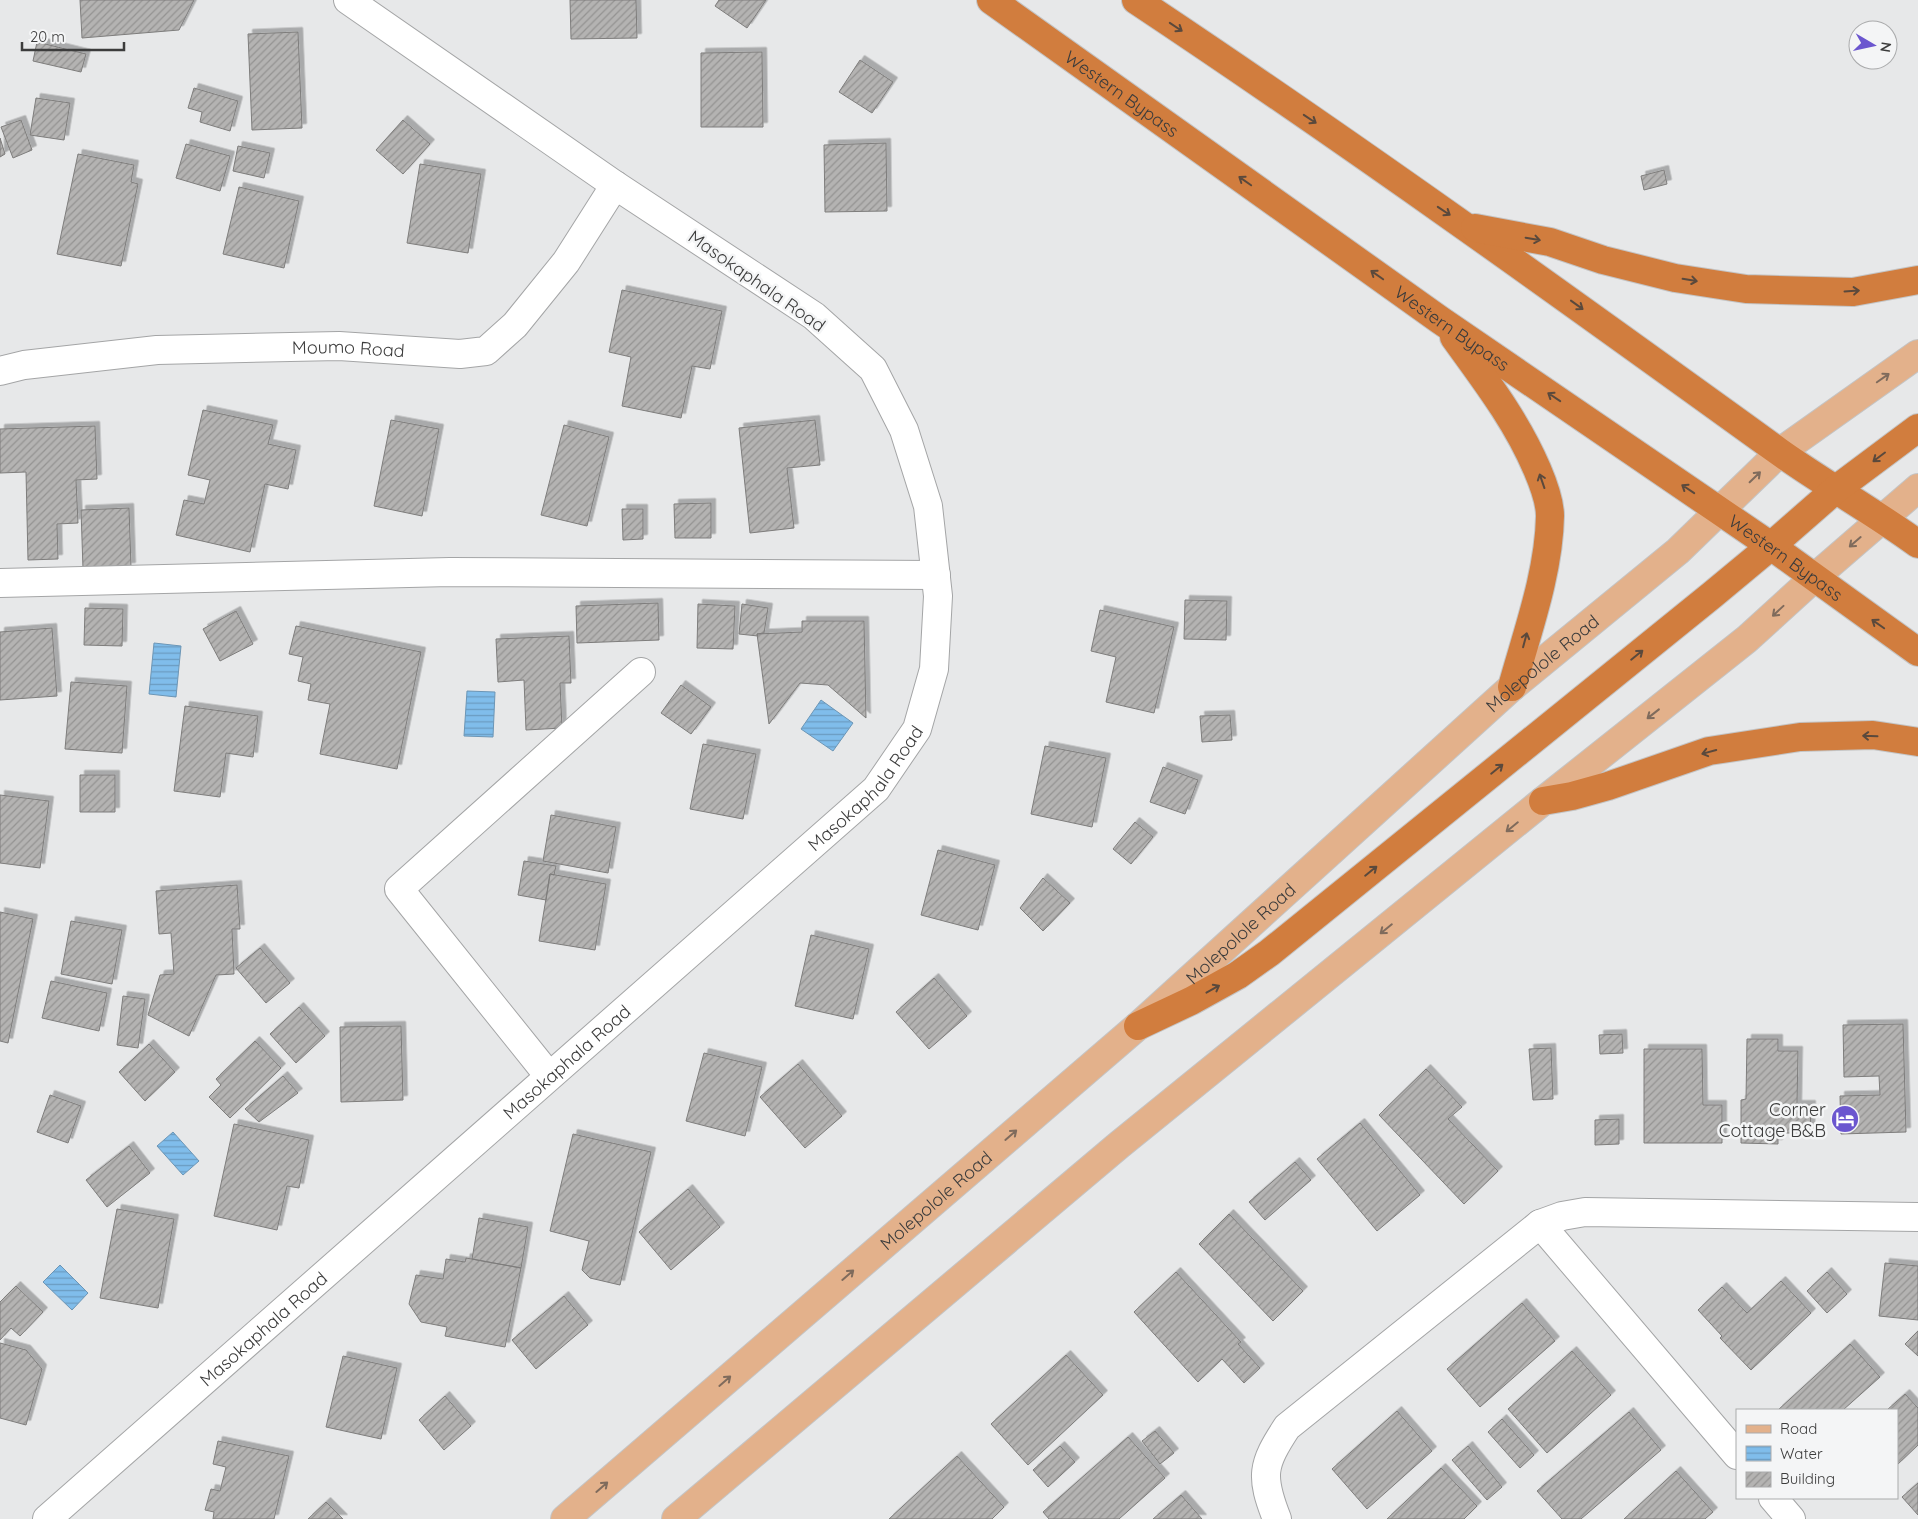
<svg xmlns="http://www.w3.org/2000/svg" width="1918" height="1519" font-family="Quicksand,sans-serif">
  <defs>
    <pattern id="water-rules" width="6" height="5" patternUnits="userSpaceOnUse" patternTransform="scale(1.25)"><rect width="6" height="5" fill="#80bdeb"/><path d="M0 2.5h6" fill="none" stroke="#6a9bc0"/></pattern>
    <pattern id="building-hatch" width="6" height="6" patternUnits="userSpaceOnUse" patternTransform="scale(1.25)"><rect width="6" height="6" fill="#b4b3b2"/><path d="M-1 1l2-2M0 6l6-6M5 7l2-2" fill="none" stroke="#949392"/></pattern>
    <filter id="shadow"><feDropShadow dx="4.5" dy="-4.5" stdDeviation="0" flood-color="#0004"/></filter>
  </defs>
  <rect width="100%" height="100%" fill="#e7e8e9"/>
  <path fill="url(#water-rules)" stroke="#6c96b6" d="M154 643 181 646 176 697 149 694Z
    M467 691 495 692 493 737 464 736Z
    M821 700 853 723 833 751 801 729Z
    M173 1132 199 1161 183 1175 157 1146Z
    M60 1265 88 1293 72 1310 43 1282Z"/>
  <path fill="url(#building-hatch)" stroke="#7e7d7c" filter="url(#shadow)" d="M80 0H194L179 30 82 38Z
    M570 0H636L637 38 571 39Z
    M719 0H766L747 28 715 6Z
    M298 32 302 128 252 130 248 34Z
    M37 42 86 54 81 72 33 61Z
    M762 52 763 127H701V53Z
    M860 60 893 82 872 113 839 92Z
    M194 88 238 101 230 131 200 122 202 112 188 108Z
    M36 98 70 103 64 140 30 135Z
    M21 120 32 150 13 158 1 127Z
    M403 120 430 144 403 174 376 150Z
    M0 138 5 154 0 157Z
    M886 143 887 211 825 212 824 145Z
    M186 144 230 156 220 191 176 178Z
    M238 146 270 153 264 178 233 171Z
    M78 154 134 165 131 182 138 184 121 266 57 254Z
    M420 164 481 174 468 253 407 243Z
    M1664 170 1667 184 1644 190 1641 176Z
    M239 187 299 201 284 268 223 254Z
    M622 290 722 311 710 369 692 366 681 418 622 406 631 357 609 352Z
    M203 410 273 425 268 444 296 450 288 489 265 484 250 552 176 535 184 500 204 504 210 480 188 475Z
    M391 420 439 429 422 516 374 506Z
    M815 420 820 465 787 468 794 528 750 533 739 428Z
    M564 425 609 437 587 526 541 515Z
    M95 426 97 479 76 480 78 523 57 524 58 559 28 560 26 472 0 473V429Z
    M711 503V538H675L674 504Z
    M129 508 131 567 83 569 81 510Z
    M622 509H643V539L623 540Z
    M1185 600 1227 601 1226 640 1184 639Z
    M658 603 659 640 577 643 576 606Z
    M698 604 735 606 733 649 697 648Z
    M742 604 768 608 764 633 757 634 758 636 739 634Z
    M85 608 123 609 122 646 84 645Z
    M1100 610 1174 627 1154 713 1106 702 1116 657 1091 651Z
    M236 611 253 644 220 661 203 629Z
    M802 621H864L866 718 828 685 800 683 769 724 757 634 802 632Z
    M296 626 421 652 397 769 320 754 330 704 308 700 311 684 298 681 303 657 289 654Z
    M52 628 57 696 0 700V632Z
    M569 636 571 683H560L562 728 526 730 524 680 498 682 496 639Z
    M71 682 127 686 122 753 65 749Z
    M681 685 711 707 691 734 661 713Z
    M185 706 258 716 253 757 226 753 220 797 174 791Z
    M1230 715 1232 740 1202 742 1200 716Z
    M703 744 756 754 743 819 690 809Z
    M1045 746 1106 758 1092 827 1031 814Z
    M1163 767 1198 780 1185 814 1150 802Z
    M80 775H115V812H80Z
    M0 795 49 801 40 868 0 863Z
    M551 815 616 827 608 873 543 861Z
    M1135 822 1153 837 1131 864 1113 849Z
    M938 850 995 865 978 930 921 915Z
    M524 861 556 866 554 875 550 874 546 900 518 895Z
    M550 874 606 884 595 950 539 941Z
    M1043 878 1070 903 1043 931 1020 908Z
    M237 885 240 929H232L234 974 216 975 189 1036 148 1015 160 975 174 974 171 933 159 934 156 891Z
    M0 912 33 919 8 1043 0 1041Z
    M71 921 122 930 112 984 61 974Z
    M811 935 869 949 853 1019 795 1006Z
    M260 948 290 983 266 1003 236 968Z
    M934 978 967 1016 929 1049 896 1012Z
    M51 981 107 993 99 1031 42 1018Z
    M123 996 145 999 138 1048 117 1045Z
    M299 1007 325 1036 296 1063 270 1034Z
    M1903 1024 1906 1132 1841 1134 1840 1096 1880 1095 1879 1076 1844 1077 1843 1025Z
    M401 1026 403 1100 341 1102 340 1027Z
    M1622 1034 1623 1053 1600 1054 1599 1035Z
    M1747 1039H1778V1051H1798L1797 1105H1811L1810 1133H1778V1144L1741 1143V1100L1746 1099Z
    M255 1041 281 1068 230 1118 209 1097 221 1085 216 1079Z
    M149 1044 175 1072 145 1101 119 1072Z
    M1551 1048 1553 1099 1533 1100 1529 1049Z
    M1644 1049H1702L1703 1105H1722V1143H1644Z
    M704 1053 762 1067 745 1136 686 1121Z
    M798 1064 842 1116 805 1148 760 1097Z
    M1426 1069 1462 1107 1448 1119 1498 1171 1464 1204 1379 1115Z
    M283 1076 298 1093 259 1122 245 1109Z
    M50 1095 81 1106 68 1143 37 1132Z
    M1619 1119V1144L1595 1145V1120Z
    M1360 1123 1420 1195 1377 1231 1317 1159Z
    M234 1124 309 1140 299 1188 287 1186 277 1230 214 1216Z
    M573 1134 651 1152 620 1285 590 1278 582 1270 589 1241 550 1231Z
    M129 1146 150 1173 107 1207 86 1180Z
    M1295 1162 1311 1180 1265 1220 1249 1202Z
    M688 1189 720 1227 671 1270 639 1232Z
    M117 1209 174 1219 158 1308 100 1298Z
    M1229 1214 1303 1291 1273 1321 1199 1244Z
    M479 1218 528 1227 521 1268 472 1259Z
    M466 1258 521 1268 505 1347 445 1336 447 1327 421 1322 409 1304 416 1275 443 1279 446 1259 465 1262Z
    M1885 1263 1918 1266V1320L1879 1316Z
    M1176 1272 1241 1342 1238 1344 1260 1368 1244 1383 1222 1359 1198 1382 1134 1312Z
    M1827 1272 1847 1294 1827 1313 1807 1291Z
    M1781 1281 1811 1313 1751 1370 1720 1338 1722 1336 1698 1310 1722 1287 1747 1313Z
    M16 1286 43 1312 20 1336 11 1328 0 1340V1302Z
    M564 1296 588 1325 536 1369 512 1340Z
    M1522 1303 1555 1341 1480 1407 1447 1369Z
    M1918 1331V1356L1905 1344Z
    M0 1343 26 1350 42 1369 26 1425 0 1418Z
    M1850 1344 1880 1377 1843 1410H1778Z
    M1572 1351 1611 1395 1547 1453 1508 1409Z
    M1066 1355 1103 1395 1028 1465 991 1424Z
    M343 1356 397 1368 381 1439 326 1427Z
    M1905 1394 1918 1408V1445L1897 1465V1410H1887Z
    M445 1396 471 1426 444 1450 419 1420Z
    M1397 1411 1432 1451 1367 1509 1332 1469Z
    M1629 1412 1661 1450 1581 1519H1562L1537 1491Z
    M1502 1419 1534 1455 1520 1468 1488 1432Z
    M1155 1431 1174 1453 1160 1464 1142 1441Z
    M1128 1437 1165 1478 1119 1519H1049L1043 1512Z
    M218 1441 289 1456 274 1519H213L214 1512 205 1510 211 1489 220 1491 226 1467 213 1464Z
    M1060 1446 1075 1462 1048 1487 1033 1470Z
    M1468 1446 1502 1487 1487 1500 1452 1460Z
    M957 1456 1004 1507 992 1519H889Z
    M1441 1468 1477 1506 1464 1519H1387Z
    M1676 1471 1713 1512 1705 1519H1624Z
    M1918 1483V1515L1902 1497Z
    M1181 1495 1202 1519H1153Z
    M326 1502 343 1519H308Z"/>
  <g fill="none" stroke-linecap="round" stroke-linejoin="round">
    <defs>
      <g id="minor">
        <path id="s1" d="M0 371 24 365 157 350 339 346 460 354 486 351 515 325 566 262 615 185"/>
        <path d="M0 583 450 572 936 575"/>
        <path d="M549 1076 399 889 641 672"/>
        <path d="M1540 1224 1737 1455"/>
        <path d="M1773 1498 1791 1519"/>
        <path id="s2" d="M47 1519 876 789 917 729 934 669 938 596 928 506 904 430 873 369 814 316 615 185 348 0"/>
        <path d="M1277 1519C1260 1476 1262 1465 1287 1427L1540 1224 1562 1216 1585 1212 1918 1217"/>
      </g>
      <g id="major">
        <path id="s3" d="M565 1519 1138 1026 1512 687 1678 551 1780 452 1918 354"/>
        <path d="M676 1519 1119 1145 1543 801 1747 639 1814 578 1918 488"/>
      </g>
      <g id="highway">
        <path id="s4" d="M991 0 1440 320 1771 546 1918 652"/>
        <path d="M1136 0C1354 145 1566 298 1778 451 1824 484 1873 511 1918 544"/>
        <path d="M1475 228 1550 242 1603 260 1675 278 1746 289 1853 292 1918 280"/>
        <path d="M1454 337C1485 380 1516 420 1537 469 1543 483 1550 501 1550 516 1549 573 1527 633 1512 687"/>
        <path d="M1543 801 1572 796 1608 786 1709 751 1800 737 1873 735 1918 742"/>
        <path d="M1138 1026 1191 1001 1238 975 1269 953 1712 595 1771 546 1835 490 1918 428"/>
      </g>
    </defs>
    <use href="#minor" stroke="#a4a5a6" stroke-width="30"/>
    <use href="#major" stroke="#c4c4c4" stroke-width="30"/>
    <use href="#highway" stroke="#c4c4c4" stroke-width="30"/>
    <use href="#minor" stroke="#fff" stroke-width="28"/>
    <use href="#major" stroke="#e3b18b" stroke-width="28"/>
    <use href="#highway" stroke="#d17d3e" stroke-width="28"/>
  </g>
  <defs><path id="oneway-shaft" d="M-6 0H5M1.5-3L5.5 0L1.5 3" fill="none" stroke-width="1.6" stroke-linecap="round" stroke-linejoin="round" transform="scale(1.25)"/></defs>
  <g stroke="#5a493c">
    <use href="#oneway-shaft" transform="translate(1176 27) rotate(34)"/>
    <use href="#oneway-shaft" transform="translate(1310 119) rotate(34)"/>
    <use href="#oneway-shaft" transform="translate(1245 181) rotate(-145)"/>
    <use href="#oneway-shaft" transform="translate(1444 211) rotate(34)"/>
    <use href="#oneway-shaft" transform="translate(1533 239) rotate(10)"/>
    <use href="#oneway-shaft" transform="translate(1377 275) rotate(-145)"/>
    <use href="#oneway-shaft" transform="translate(1690 280) rotate(9)"/>
    <use href="#oneway-shaft" transform="translate(1852 291) rotate(-4)"/>
    <use href="#oneway-shaft" transform="translate(1577 305) rotate(36)"/>
    <use href="#oneway-shaft" transform="translate(1554 397) rotate(-146)"/>
    <use href="#oneway-shaft" transform="translate(1879 457) rotate(143)"/>
    <use href="#oneway-shaft" transform="translate(1542 481) rotate(-109)"/>
    <use href="#oneway-shaft" transform="translate(1688 489) rotate(-146)"/>
    <use href="#oneway-shaft" transform="translate(1878 624) rotate(-145)"/>
    <use href="#oneway-shaft" transform="translate(1525 640) rotate(-75)"/>
    <use href="#oneway-shaft" transform="translate(1637 655) rotate(-39)"/>
    <use href="#oneway-shaft" transform="translate(1870 736) rotate(-178)"/>
    <use href="#oneway-shaft" transform="translate(1709 752) rotate(165)"/>
    <use href="#oneway-shaft" transform="translate(1497 769) rotate(-39)"/>
    <use href="#oneway-shaft" transform="translate(1371 871) rotate(-39)"/>
    <use href="#oneway-shaft" transform="translate(1213 989) rotate(-29)"/>
  </g>
  <g stroke="#7f6b5c">
    <use href="#oneway-shaft" transform="translate(1883 378) rotate(-35)"/>
    <use href="#oneway-shaft" transform="translate(1755 477) rotate(-44)"/>
    <use href="#oneway-shaft" transform="translate(1855 542) rotate(139)"/>
    <use href="#oneway-shaft" transform="translate(1778 611) rotate(137)"/>
    <use href="#oneway-shaft" transform="translate(1653 714) rotate(142)"/>
    <use href="#oneway-shaft" transform="translate(1512 827) rotate(141)"/>
    <use href="#oneway-shaft" transform="translate(1386 929) rotate(141)"/>
    <use href="#oneway-shaft" transform="translate(1011 1135) rotate(-41)"/>
    <use href="#oneway-shaft" transform="translate(848 1275) rotate(-41)"/>
    <use href="#oneway-shaft" transform="translate(725 1381) rotate(-41)"/>
    <use href="#oneway-shaft" transform="translate(602 1487) rotate(-41)"/>
  </g>
  <defs>
    <symbol id="hotel-disc" viewBox="-11 -11 22 22"><circle r="9.5" fill="#6b56cf" stroke="#f4f5f6"/><path d="M-6-4.5h1.5V1H6V5H4.5V3h-9V5H-6ZM-4 0a1.8 1.8 0 1 1 3.6 0ZM.5 0V-2.5h3Q6-2.5 6 0Z" fill="#fff"/></symbol>
  </defs>
  <g fill-rule="evenodd">
    <use href="#hotel-disc" x="1829" y="1103" width="32" height="32"/>
  </g>
  <g text-anchor="middle" dominant-baseline="central" stroke-width="5" stroke-linejoin="round" paint-order="stroke">
    <g font-size="18" fill="#3c3c3c" stroke="#f4f5f6">
      <text stroke="none"><textPath href="#s4" startOffset="161">Western Bypass</textPath></text>
      <text transform="translate(757 281) rotate(35)">Masokaphala Road</text>
      <text stroke="none"><textPath href="#s4" startOffset="566">Western Bypass</textPath></text>
      <text stroke="none"><textPath href="#s1" startOffset="350">Moumo Road</textPath></text>
      <text stroke="none"><textPath href="#s4" startOffset="971">Western Bypass</textPath></text>
      <text stroke="none"><textPath href="#s3" startOffset="1299">Molepolole Road</textPath></text>
      <text stroke="none"><textPath href="#s2" startOffset="1098">Masokaphala Road</textPath></text>
      <text stroke="none"><textPath href="#s3" startOffset="894">Molepolole Road</textPath></text>
      <text stroke="none"><textPath href="#s2" startOffset="692">Masokaphala Road</textPath></text>
      <text stroke="none"><textPath href="#s3" startOffset="489">Molepolole Road</textPath></text>
      <text stroke="none"><textPath href="#s2" startOffset="288">Masokaphala Road</textPath></text>
    </g>
    <g font-size="18" fill="#3c3c3c" stroke="#f4f5f6" text-anchor="end">
      <text x="1826" y="1109">Corner<tspan x="1826" dy="21">Cottage B&amp;B</tspan></text>
    </g>
  </g>
  <rect x="1736" y="1409" width="162" height="90" fill="#f4f5f6" stroke="#aaabac"/>
  <rect x="1746" y="1425" width="25" height="8" fill="#e3b18b" stroke="#aaabac"/>
  <text x="1780" y="1434" font-size="15" fill="#3c3c3c">Road</text>
  <rect x="1746" y="1446" width="25" height="15" fill="url(#water-rules)" stroke="#aaabac"/>
  <text x="1780" y="1459" font-size="15" fill="#3c3c3c">Water</text>
  <rect x="1746" y="1472" width="25" height="15" fill="url(#building-hatch)" stroke="#aaabac"/>
  <text x="1780" y="1484" font-size="15" fill="#3c3c3c">Building</text>
  <g transform="translate(1873 45) rotate(99)"><circle r="24" fill="#f4f5f6" stroke="#aaabac"/>
  <path d="M0-4L9 19L0 12L-9 19Z" fill="#6b56cf"/>
  <text y="-8" font-size="14" font-weight="bold" text-anchor="middle" fill="#3c3c3c">N</text>
  </g>
  <path d="M22 42v8h102v-8" fill="none" stroke="#3c3c3c" stroke-width="2.5"/>
  <text x="30" y="42" font-size="15" fill="#3c3c3c" stroke="#f4f5f6" stroke-width="4" paint-order="stroke">20 m</text>
</svg>
